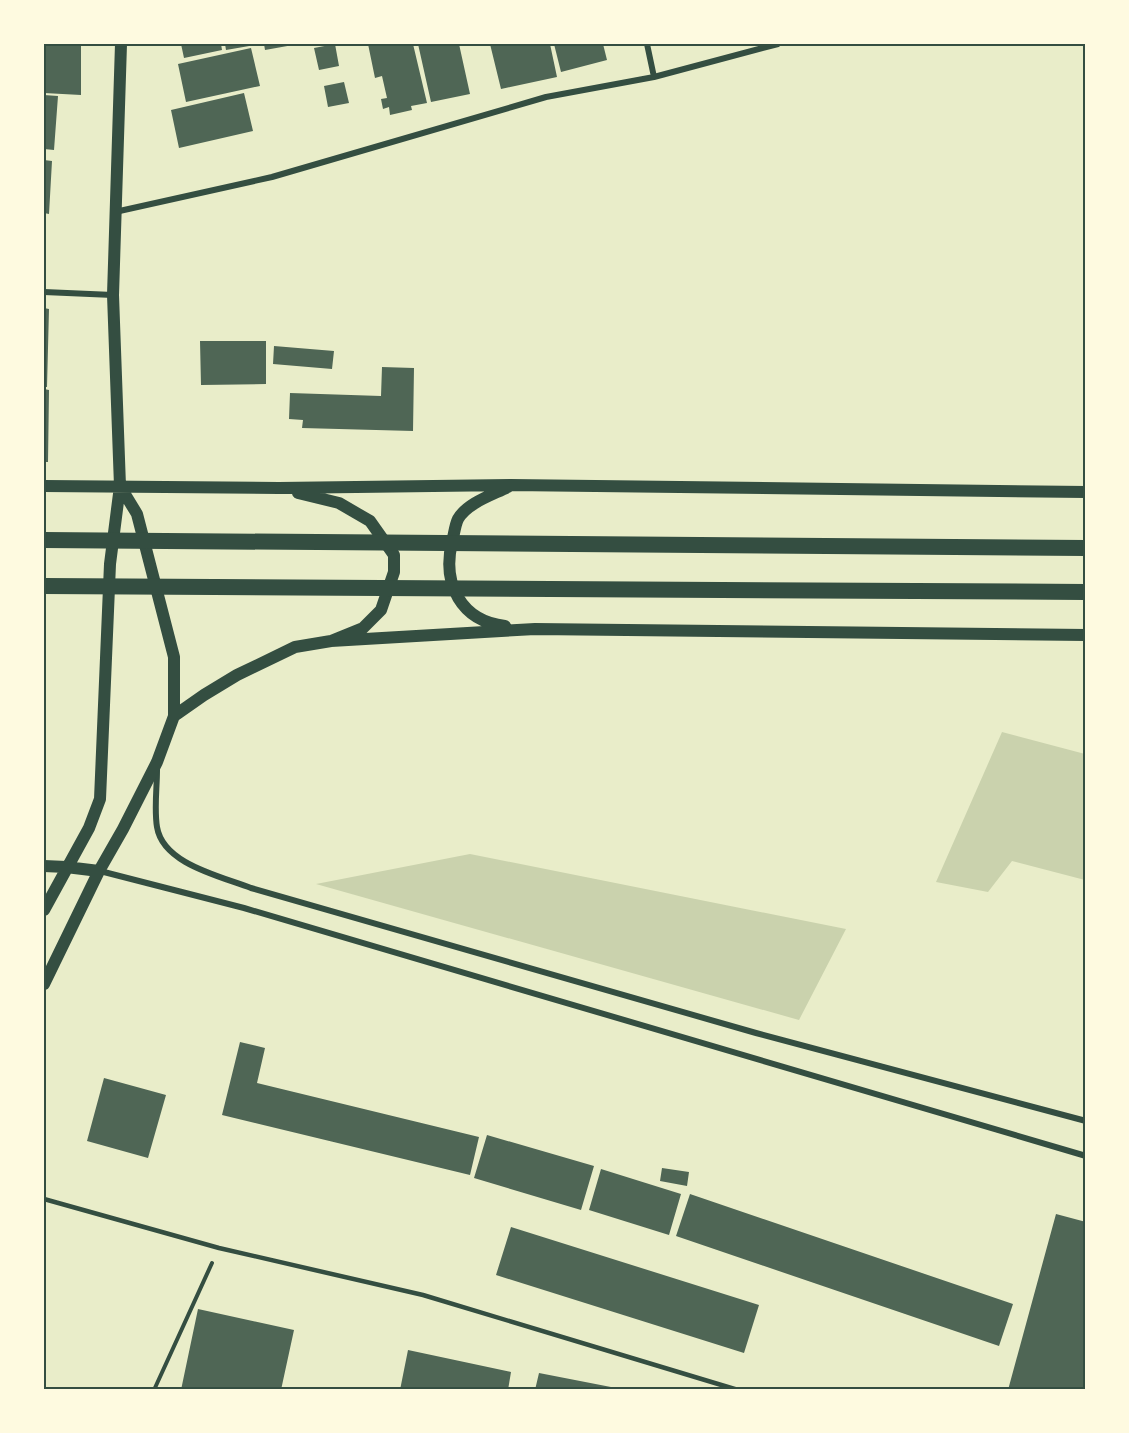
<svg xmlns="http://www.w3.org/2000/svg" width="1129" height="1433" font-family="'Archivo Narrow',sans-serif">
  <rect width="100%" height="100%" fill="#e9edc9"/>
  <path fill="#cad2ad" d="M1002 732 1085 754V880L1012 861 988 892 936 882Z
    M470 854 846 929 799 1020 316 884Z"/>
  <path fill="#4f6655" d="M44 44H81V95L44 93Z
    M181 44H221L222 50 184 58Z
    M225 44H255V45L226 50Z
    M264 44H293V45L265 50Z
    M335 44 339 66 319 70 314 48Z
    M368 44H413L427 103 411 106 412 110 390 115 389 107 383 109 381 99 387 98 382 76 375 78Z
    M418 44H459L470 94 431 102Z
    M490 44H550L557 77 501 89Z
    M554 44H603L607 60 561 72Z
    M251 48 260 86 186 102 178 64Z
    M344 82 349 103 328 107 324 86Z
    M244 93 253 131 179 148 171 110Z
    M44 95 58 96 54 150 44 149Z
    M44 160 52 161 49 214 44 213Z
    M44 308 49 309 47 387H44Z
    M200 341H266V384L201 385Z
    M274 346 334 351 332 369 273 364Z
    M382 367 414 368 413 431 302 428 303 420 289 419 290 393 381 396Z
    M44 389 49 390 48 462H44Z
    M240 1042 265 1048 257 1083 479 1137 470 1175 222 1115Z
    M104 1078 166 1095 148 1158 87 1141Z
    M487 1135 594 1166 581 1210 474 1178Z
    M662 1168 689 1172 687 1186 660 1181Z
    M601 1169 681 1194 669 1235 589 1210Z
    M690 1194 1013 1304 999 1346 676 1236Z
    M1056 1214 1086 1222V1390H1008Z
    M511 1227 759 1305 744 1353 496 1275Z
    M198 1309 294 1330 281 1390H181Z
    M408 1350 511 1372 508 1390H400Z
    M539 1373 616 1388V1390H535Z"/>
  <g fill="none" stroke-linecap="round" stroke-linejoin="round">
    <path stroke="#344e41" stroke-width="4" d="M154 1390 212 1263"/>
    <path stroke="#344e41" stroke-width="4.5" d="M44 1199 219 1248 423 1295 738 1390"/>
    <path stroke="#344e41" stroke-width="6" d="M654 77 778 44
      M115 212 272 177 546 97 654 77 647 44
      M44 292 113 295
      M157 770C157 788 154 809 157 827 163 864 220 876 251 888L756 1033 1086 1121
      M100 871 244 908 1086 1156"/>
    <path stroke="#344e41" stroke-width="12" d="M44 486 279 488 511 485 1086 492
      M505 626C461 621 442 584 452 542 454 535 455 525 458 519 467 503 492 495 508 487
      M331 641 535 629 1086 635
      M174 716 204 695 237 675 295 647 331 641 363 628 381 610 394 572V555L370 521 339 503 298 493
      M44 866 66 867 99 871
      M44 910 89 828 100 799 110 564 120 486 113 295 121 44
      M44 984 99 871 123 829 157 762 174 716V657L137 514 120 486"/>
    <path stroke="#344e41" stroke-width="16" d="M44 540 1086 548
      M44 586 1086 592"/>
  </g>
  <rect width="1129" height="1433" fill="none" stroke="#fefae0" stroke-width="90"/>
  <rect x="45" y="45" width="1039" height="1343" fill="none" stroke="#344e41" stroke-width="2"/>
</svg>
